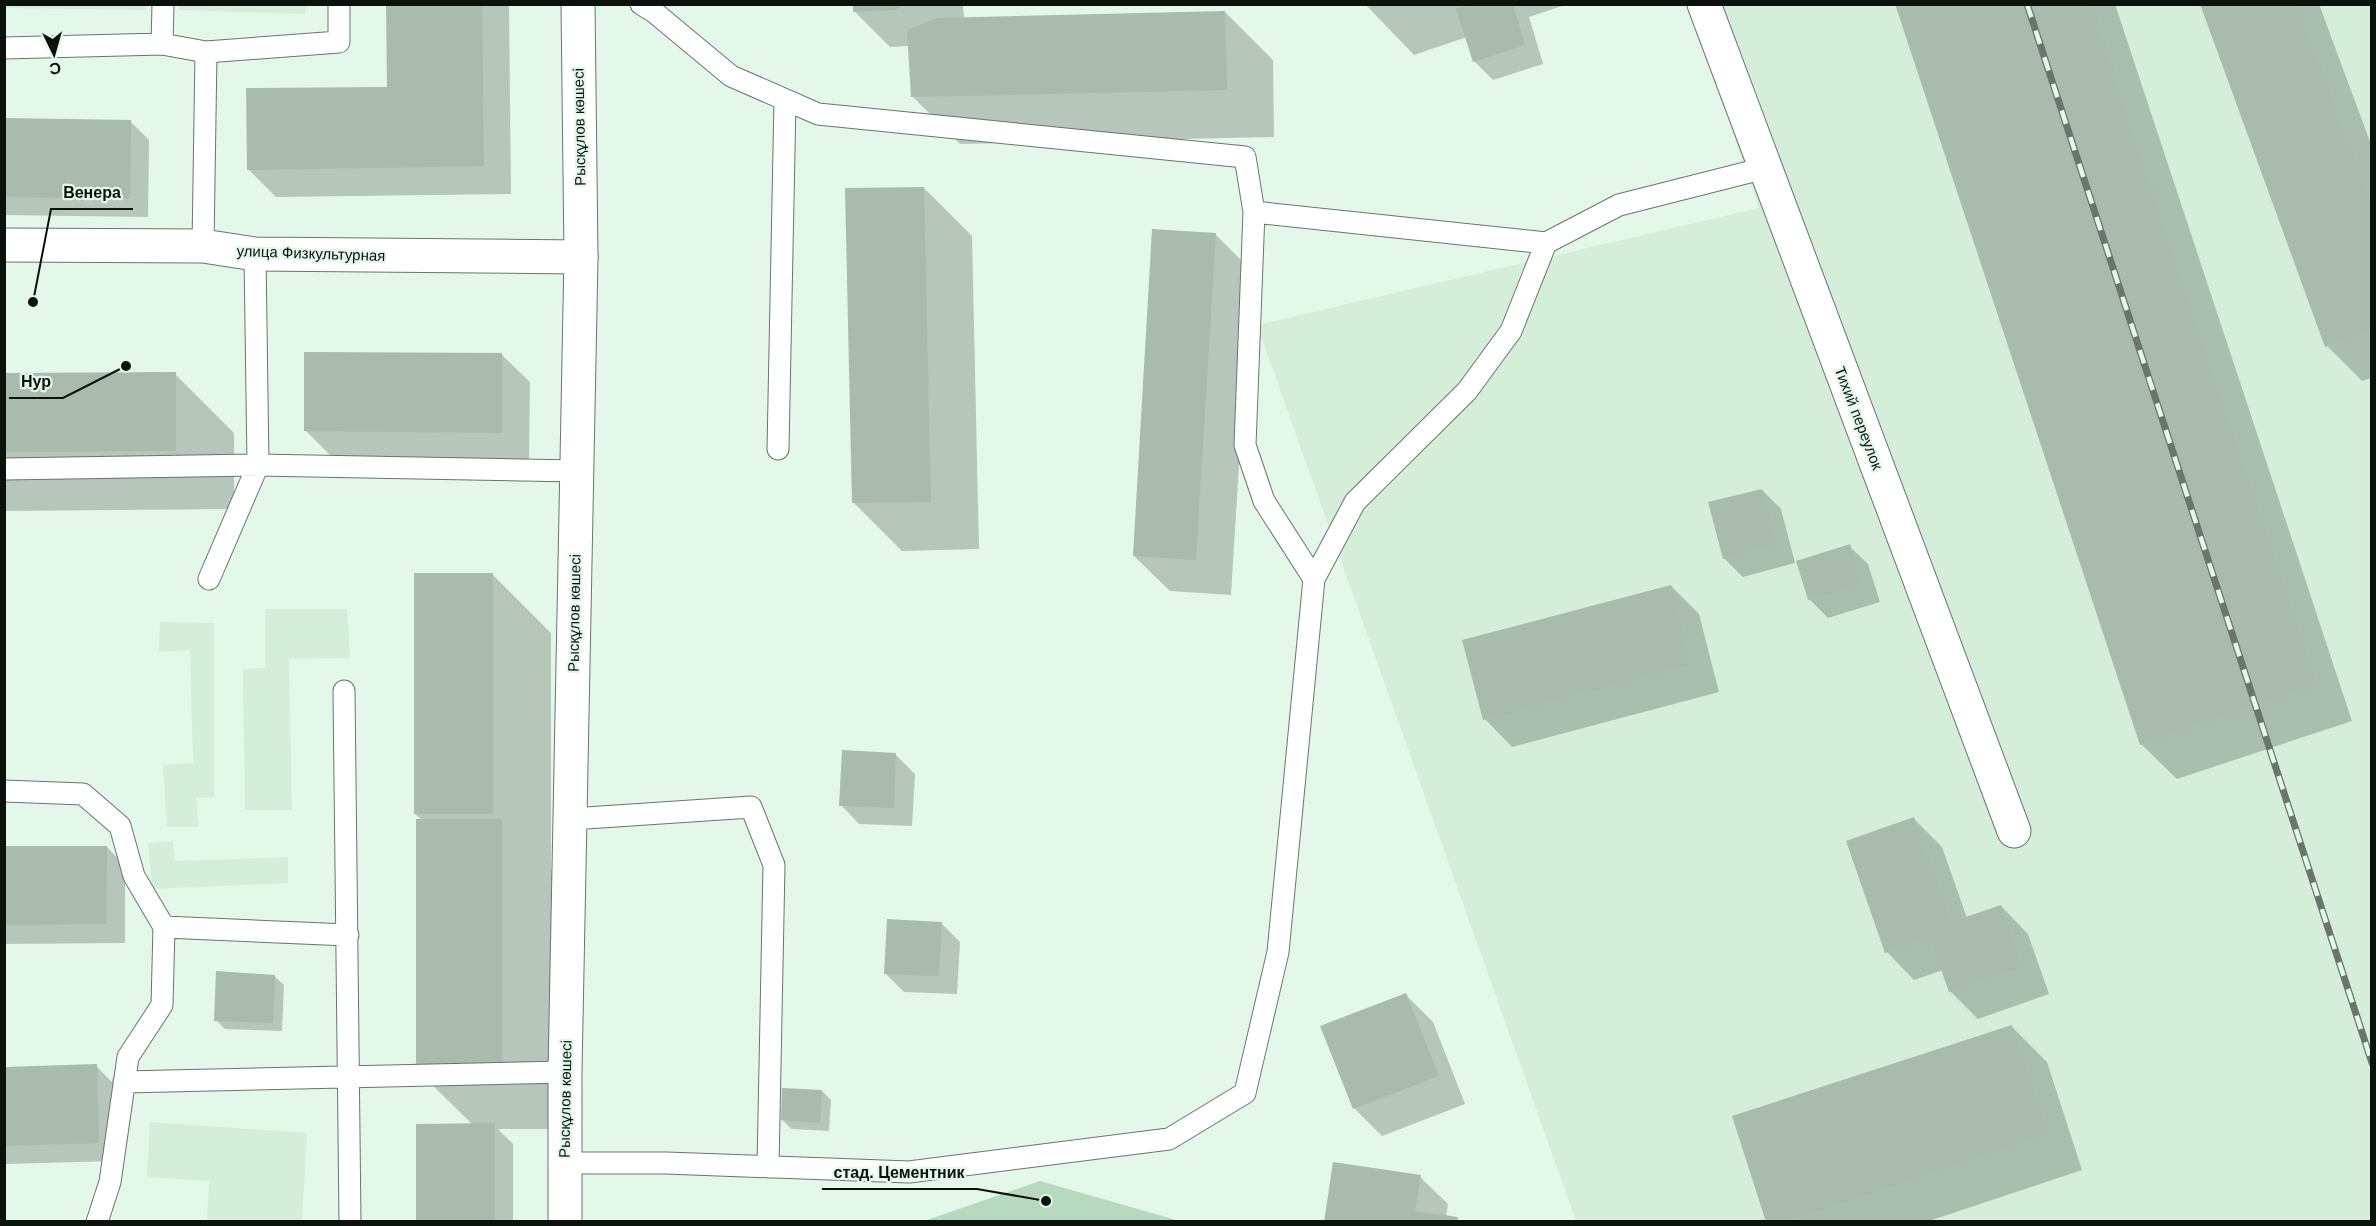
<svg xmlns="http://www.w3.org/2000/svg" width="2376" height="1226" font-family="Arial,sans-serif">
  <rect width="100%" height="100%" fill="#e4f8e9"/>
  <path fill="#d4eeda" d="M5 4H146V10L5 8Z
    M179 5H306L305 14 179 10Z
    M1688 5H2371V1221H1576L1257 325 1759 208Z
    M265 609H347L350 658 289 659 292 810H245L243 669 265 668Z
    M160 622 214 623V797L196 798 199 827H167L163 765 193 763 190 650 159 652Z
    M173 841 175 861 288 857V883L152 889 148 843Z
    M150 1122 307 1133 302 1221H207L209 1181 147 1177Z"/>
  <path fill="#b7dabf" d="M1040 1181 1180 1221H924Z"/>
  <path fill="#0003" d="M388 4 509 5 511 194 276 197 248 169 389 88Z
    M854 4H963L964 19 1225 12 1273 60 1274 137 960 144 912 96 909 46 890 47 854 11Z
    M1365 4H1561L1562 6 1529 17 1543 64 1493 80 1474 61 1467 37 1414 55Z
    M1897 4H2115L2352 721 2177 779 2141 744Z
    M2202 4H2319L2372 147V378L2362 381 2327 346Z
    M4 120 130 121 149 140 148 217 4 215Z
    M924 188 972 236 979 549 902 551 854 503Z
    M1215 234 1251 270 1231 595 1170 591 1134 556Z
    M502 355 530 382 529 460 333 458 305 430Z
    M175 374 234 433V509L4 511V375Z
    M1762 490 1781 509 1795 563 1743 577 1724 558Z
    M1849 546 1868 564 1880 602 1828 618 1809 599Z
    M492 574 551 633V870L560 879V1129H498L513 1144V1222H417L473 1125 417 1070 422 820 415 814Z
    M1671 586 1699 614 1719 692 1512 747 1485 719Z
    M896 755 915 774 912 826 859 824 841 805Z
    M1914 819 1942 847 1967 918 2001 906 2028 934 2049 994 1978 1019 1950 991 1943 970 1914 980 1887 952Z
    M4 847H107L125 866V943L4 944Z
    M941 923 960 942 957 994 904 992 885 973Z
    M274 976 284 985 282 1031 225 1029 216 1020Z
    M1405 994 1433 1022 1465 1104 1382 1136 1355 1109 1322 1027Z
    M2011 1026 2047 1062 2082 1170 1926 1222H1768Z
    M96 1066 115 1085 117 1161 4 1164V1068Z
    M822 1091 831 1100 829 1131 792 1129 782 1120Z
    M1420 1177 1448 1204 1446 1217 1457 1219 1459 1222H1325Z"/>
  <path fill="#a8bbad" d="M386 4H482L484 166 247 170 246 88 387 87Z
    M853 4H905L895 10 853 12Z
    M1471 4H1513L1525 45 1473 62 1456 9Z
    M1895 4H2092L2317 686 2140 745Z
    M2200 4H2298L2372 206V330L2325 347Z
    M1225 11 1227 90 911 97 907 30 937 18Z
    M4 118 131 120 130 199 4 197Z
    M924 187 931 502 852 503 845 188Z
    M1152 229 1216 233 1196 560 1133 556Z
    M304 352 502 353V433L304 431Z
    M176 372V451L4 452V373Z
    M1762 489 1777 545 1723 559 1708 502Z
    M1850 544 1862 583 1808 600 1796 561Z
    M414 573H493V814H414Z
    M1671 585 1692 664 1483 720 1462 640Z
    M842 750 896 753 894 808 839 806Z
    M1914 817 1951 922 2001 905 2022 966 1949 992 1930 938 1885 953 1846 841Z
    M416 819H502V1071H416Z
    M4 846H107L106 924 4 925Z
    M887 919 942 922 939 976 884 974Z
    M216 971 275 975 273 1023 214 1021Z
    M1406 993 1439 1076 1353 1109 1320 1026Z
    M2012 1025 2048 1135 1782 1222H1766L1732 1116Z
    M97 1064 99 1143 4 1146V1067Z
    M782 1088 822 1090 820 1123 781 1120Z
    M495 1123V1222H416V1124Z
    M1333 1162 1421 1175 1415 1211 1458 1217 1457 1222H1324Z"/>
  <g fill="none" stroke-linecap="round" stroke-linejoin="round">
    <defs>
      <path id="lane" d="M641 4 654 12 731 76 818 114 1245 157 1254 212 1546 243 1619 205 1765 168
        M162 44 163 4
        M4 48 162 44 206 52 339 42V4
        M1254 212 1245 445 1264 501 1314 579
        M203 246 206 52
        M255 254 258 465 577 471
        M778 449 785 100
        M4 469 258 465 209 579
        M344 691 350 1222
        M4 791 83 794 120 826 134 876 164 927 162 1005 128 1057 110 1182 97 1222
        M571 819 751 807 774 865 768 1167
        M164 927 348 935
        M124 1082 565 1072
        M565 1163H666L909 1172 1169 1139 1245 1093 1278 952 1314 579 1355 502 1467 391 1511 331 1546 243"/>
      <path id="street" d="M1704 4 2014 831
        M4 245 203 246 255 254 581 257"/>
      <path id="secondary" d="M565 1222V1072L581 257 578 4"/>
    </defs>
    <use href="#lane" stroke="#65776a" stroke-width="23"/>
    <use href="#street" stroke="#65776a" stroke-width="35"/>
    <use href="#secondary" stroke="#65776a" stroke-width="35"/>
    <use href="#lane" stroke="#fff" stroke-width="21"/>
    <use href="#street" stroke="#fff" stroke-width="33"/>
    <use href="#secondary" stroke="#fff" stroke-width="33"/>
    <defs>
      <path id="rail" d="M2027 4 2372 1063"/>
    </defs>
    <use href="#rail" stroke="#6a766d" stroke-width="7"/>
    <use href="#rail" stroke="#e4f8e9" stroke-width="4.5" stroke-dasharray="14" stroke-linecap="butt"/>
  </g>
  <g text-anchor="middle" dominant-baseline="central" stroke-width="4.5" stroke-linejoin="round" paint-order="stroke">
    <g font-size="15" fill="#0b110d" stroke="#e4f8e9">
      <text transform="translate(579 127) rotate(-91)">Рысқұлов көшесі</text>
      <text transform="translate(311 253) rotate(2)">улица Физкультурная</text>
      <text transform="translate(1859 418) rotate(69)">Тихий переулок</text>
      <text transform="translate(574 613) rotate(-89)">Рысқұлов көшесі</text>
      <text transform="translate(565 1099) rotate(-89)">Рысқұлов көшесі</text>
    </g>
  </g>
  <path fill="none" stroke="#0b110d" stroke-width="2" d="M33 302L51 209H133M126 366L63 398H9M1046 1201L977 1189H822"/>
  <g fill="#0b110d" stroke="#e4f8e9" stroke-width="2">
    <circle cx="33" cy="302" r="6"/>
    <circle cx="126" cy="366" r="6"/>
    <circle cx="1046" cy="1201" r="6"/>
  </g>
  <g font-size="16" text-anchor="middle" font-weight="bold" fill="#0b110d" stroke="#e4f8e9" stroke-width="4.5" stroke-linejoin="round" paint-order="stroke">
    <text x="92" y="198">Венера</text>
    <text x="36" y="387">Нур</text>
    <text x="899" y="1178">стад. Цементник</text>
  </g>
  <rect width="2376" height="1226" fill="none" stroke="#0b110d" stroke-width="12"/>
  <g transform="translate(54 54) rotate(175)" stroke="#e4f8e9" stroke-width="4.5" paint-order="stroke">
  <path d="M0-4.5L10 22L0 15L-10 22Z" fill="#0b110d"/>
  <text y="-9" font-size="16" font-weight="bold" text-anchor="middle" fill="#0b110d">С</text>
  </g>
</svg>
